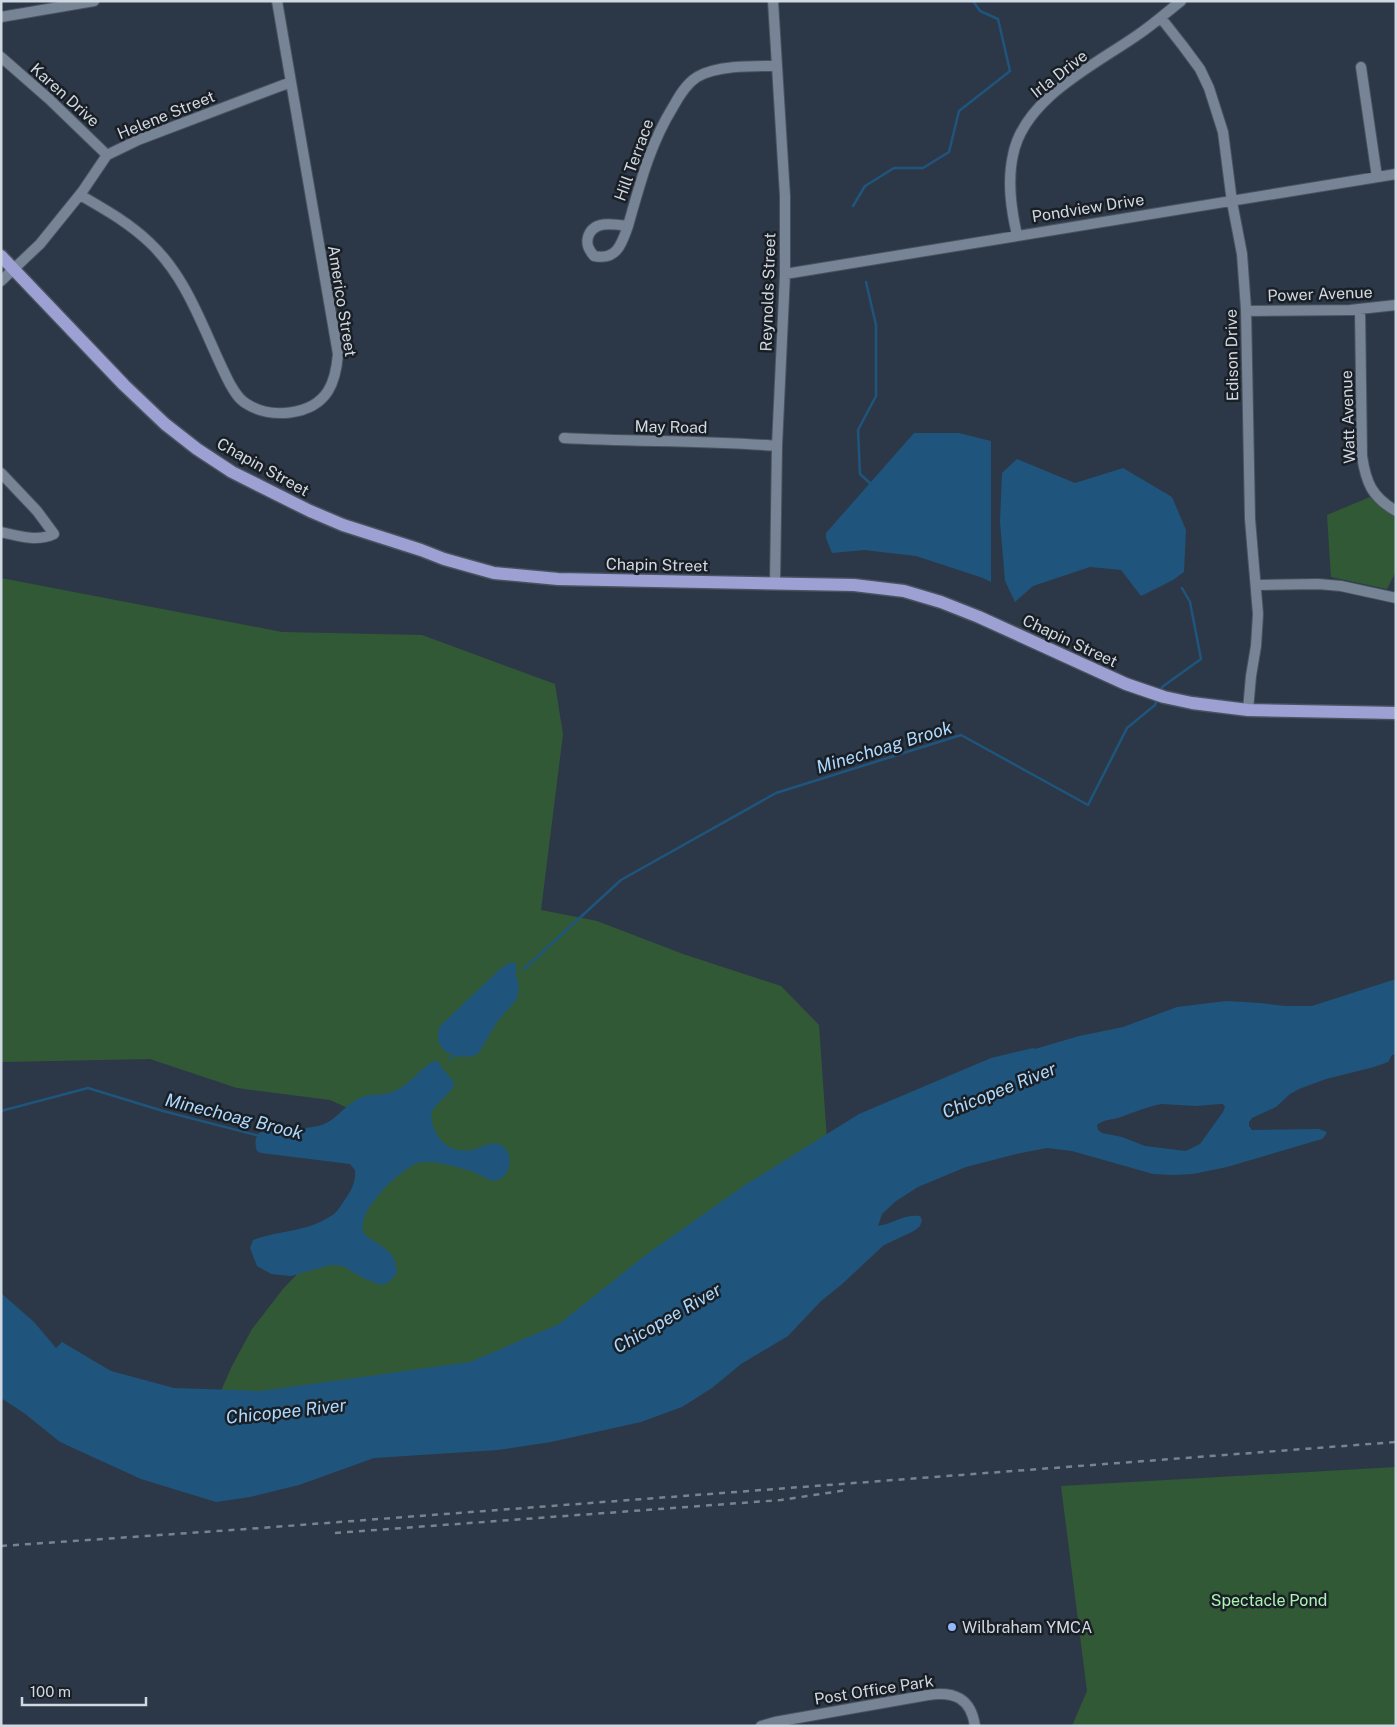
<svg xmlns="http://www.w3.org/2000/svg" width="1397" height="1727" font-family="'Public Sans',sans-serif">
  <rect width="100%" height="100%" fill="#2c3847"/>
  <path fill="#325936" d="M1370 497 1396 518V571L1387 589 1331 577 1327 515Z
    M1 578 282 632 422 635 555 684 563 734 541 910 597 921 683 954 781 986 819 1025 827 1140 515 1360 217 1400 232 1366 252 1329 283 1289 351 1217 381 1123 330 1100 237 1088 150 1059 1 1062Z
    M1396 1467V1726H1072L1087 1691 1061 1486Z"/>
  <path fill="#1f557c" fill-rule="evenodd" d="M914 433H959L991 441V582L983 578 916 556 864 550 832 553 826 538V533Z
    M1017 459 1075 483 1123 468 1172 497 1186 530 1184 572 1173 580 1141 596 1121 570 1090 567 1033 586 1015 602 1005 581 1000 522 1002 473Z
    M512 962 516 964V974L519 987 517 999 497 1022 478 1054C458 1063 428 1050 441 1025L497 972 504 966Z
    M1396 979V1054L1392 1055 1388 1062 1374 1067 1326 1079 1299 1089 1290 1094 1276 1107 1252 1118 1249 1122V1126L1252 1130 1319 1129 1327 1132 1325 1136 1322 1139 1227 1167 1193 1174 1173 1175 1153 1174 1072 1151 1047 1148 1016 1154 966 1167 918 1187 896 1201 882 1214 878 1226C892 1224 904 1214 920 1216L922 1220 920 1226 914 1231 884 1245 841 1285 821 1301 788 1336 741 1364 712 1388 682 1407 641 1422 551 1442 498 1450 374 1458 299 1485 250 1497 216 1502 141 1479 60 1442 24 1413 1 1398V1293L34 1322 56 1348 62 1342 111 1371 174 1388 261 1391 470 1362 559 1324 647 1254 745 1185 859 1114 991 1058 1033 1048 1035 1049 1079 1036 1123 1027 1177 1007 1226 1001 1260 1003 1285 1006H1312ZM1161 1104 1196 1106 1220 1104H1223L1225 1107 1223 1112 1200 1144 1186 1151 1145 1146 1122 1137 1102 1133 1098 1130 1097 1125C1104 1119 1112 1120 1121 1117 1134 1112 1147 1107 1161 1104Z
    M433 1061 439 1062 442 1068 454 1082 453 1088 433 1109C430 1117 432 1123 435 1131 442 1146 456 1153 472 1150 481 1148 489 1142 498 1144 511 1147 513 1167 505 1175 501 1179 496 1182 491 1180 486 1179 480 1175 474 1172 461 1168 443 1163 429 1162 427 1162 421 1162 418 1163 400 1169 353 1214 364 1234 378 1246 397 1249 397 1273L389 1282 381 1285 363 1278 343 1266 331 1265 291 1276 271 1274 257 1266 250 1248 253 1240C280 1230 309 1232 334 1214 339 1210 342 1203 346 1198 352 1190 356 1181 355 1170L350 1164 261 1153 257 1151C254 1142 255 1134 265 1129 277 1124 291 1129 303 1128 309 1128 316 1126 322 1125 336 1120 343 1107 356 1100 368 1092 384 1097 397 1090 410 1083 420 1070 433 1061Z"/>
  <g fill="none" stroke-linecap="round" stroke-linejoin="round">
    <path stroke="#1f557c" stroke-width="2.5" d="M853 206 865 186 894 168H923L949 152 959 111 1010 71 998 19 980 11 973 1
      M866 282 876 325V396L858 430 860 474 872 485
      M1160 692 1162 687 1201 659 1190 602 1182 588
      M524 969 621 880 776 793 961 735 1088 805 1127 728 1155 705 1157 700
      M450 1060 455 1054
      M1 1111 88 1088 163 1111 260 1136"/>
    <defs>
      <path id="minor" d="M773 1 785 196V274L777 446 775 584
        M1 17 94 1
        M1161 18 1183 46 1200 69 1209 88 1223 132 1232 202 1242 254 1246 309 1250 519 1258 614 1256 646 1251 676 1248 710
        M1 57 49 99 107 155
        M1361 67 1377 177
        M80 195C104 209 128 222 149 242 190 280 205 336 230 384 234 391 239 400 247 404 270 419 312 416 328 391 335 380 337 366 338 354L277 1
        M628 226C622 243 617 261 594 256 589 250 586 245 588 237 593 220 614 224 628 226 640 184 650 144 673 107 679 96 686 84 697 77 717 65 754 66 777 66
        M1017 235C1011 209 1007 182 1013 155 1024 98 1095 65 1139 34 1154 24 1167 12 1181 1
        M785 274 1396 174
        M1 281 40 244 82 192 107 155 138 140 291 82
        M1360 309 1362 456C1366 483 1372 497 1396 511
        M1246 311 1350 310 1396 305
        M564 438C635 442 706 440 777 446
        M1 473 37 511 54 534C38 542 18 536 1 532
        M1257 585 1318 584 1341 586 1396 598
        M761 1726 775 1722 928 1695C954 1691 971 1698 975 1726"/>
      <path id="major" d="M1 256 124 385 165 424 197 449 232 472 310 511 343 525 421 550 444 559 494 573 558 579 854 585 904 591 941 602 979 617 1126 684 1164 697 1192 703 1248 710 1396 713"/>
    </defs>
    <use href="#minor" stroke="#49535f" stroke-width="12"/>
    <use href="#major" stroke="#49535f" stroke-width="15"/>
    <use href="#minor" stroke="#768495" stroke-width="10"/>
    <use href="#major" stroke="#9ca0d3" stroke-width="12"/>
    <path stroke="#79838f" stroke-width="2.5" stroke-dasharray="6 6" stroke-linecap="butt" d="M335 1533 781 1500 847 1490
      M1 1546 247 1529 1396 1442"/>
  </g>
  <circle fill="#93b7fd" stroke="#1a1f26" stroke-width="2" cx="952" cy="1627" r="5"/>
  <g text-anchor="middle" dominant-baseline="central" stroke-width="5" stroke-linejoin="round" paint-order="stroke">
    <g font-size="16" fill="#d0d8e1" stroke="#1a1f26">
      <text transform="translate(1059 74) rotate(-38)">Irla Drive</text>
      <text transform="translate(65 95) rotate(42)">Karen Drive</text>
      <text transform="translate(166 115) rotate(-22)">Helene Street</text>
      <text transform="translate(634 160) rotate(-70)">Hill Terrace</text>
      <text transform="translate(1088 208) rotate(-9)">Pondview Drive</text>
      <text transform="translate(768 292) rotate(-88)">Reynolds Street</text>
      <text transform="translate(1320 294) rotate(-2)">Power Avenue</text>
      <text transform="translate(342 301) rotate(81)">Americo Street</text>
      <text transform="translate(1232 355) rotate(-91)">Edison Drive</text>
      <text transform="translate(1348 417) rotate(-92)">Watt Avenue</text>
      <text transform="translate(671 427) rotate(1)">May Road</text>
      <text transform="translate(263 467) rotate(29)">Chapin Street</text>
      <text transform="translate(657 565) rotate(1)">Chapin Street</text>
      <text transform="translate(1070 641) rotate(25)">Chapin Street</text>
      <text transform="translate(874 1690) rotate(-9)">Post Office Park</text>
    </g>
    <g font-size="16" fill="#abf4b1" stroke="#1a1f26">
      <text x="1269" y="1600">Spectacle Pond</text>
    </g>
    <g font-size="16" fill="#d0d8e1" stroke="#1a1f26" text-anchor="start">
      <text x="962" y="1627">Wilbraham YMCA</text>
    </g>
    <g font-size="18" font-style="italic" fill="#add9fe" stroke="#1a1f26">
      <text transform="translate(884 747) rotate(-17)">Minechoag Brook</text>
      <text transform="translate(999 1090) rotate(-22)">Chicopee River</text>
      <text transform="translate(234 1116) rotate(14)">Minechoag Brook</text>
      <text transform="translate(667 1318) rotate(-30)">Chicopee River</text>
      <text transform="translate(286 1411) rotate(-6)">Chicopee River</text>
    </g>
  </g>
  <rect width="1397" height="1727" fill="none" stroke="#d0d8e1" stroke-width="5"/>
  <path d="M22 1697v8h124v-8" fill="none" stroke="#d0d8e1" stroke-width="2.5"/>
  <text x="30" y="1697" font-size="15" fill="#d0d8e1" stroke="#1a1f26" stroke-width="4" paint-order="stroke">100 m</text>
</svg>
